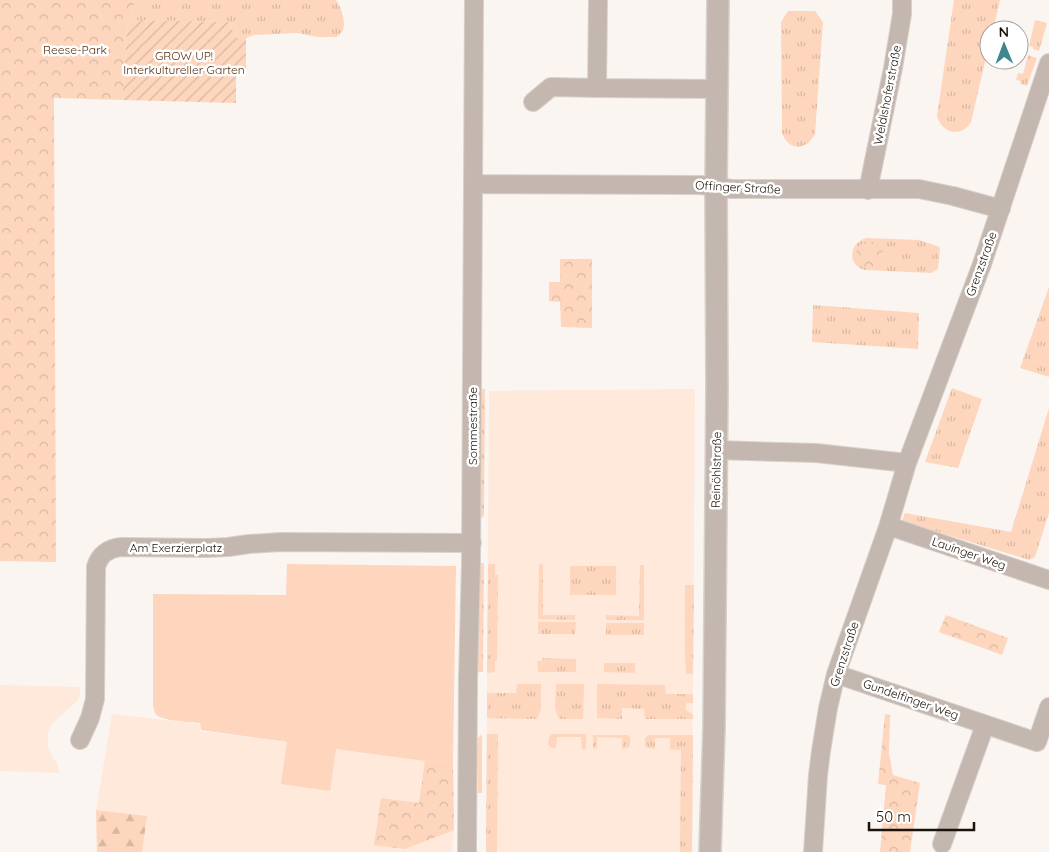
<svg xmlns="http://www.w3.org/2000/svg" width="1049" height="852" font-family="Quicksand,sans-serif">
  <defs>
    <pattern id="grass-tufts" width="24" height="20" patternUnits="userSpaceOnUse" patternTransform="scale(1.25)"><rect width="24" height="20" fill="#fdd6bd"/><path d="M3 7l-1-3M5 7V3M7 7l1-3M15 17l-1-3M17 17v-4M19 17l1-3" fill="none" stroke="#d8b7a1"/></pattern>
    <pattern id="forest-firs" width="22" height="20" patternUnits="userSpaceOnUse" patternTransform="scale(1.25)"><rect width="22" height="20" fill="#fdd6bd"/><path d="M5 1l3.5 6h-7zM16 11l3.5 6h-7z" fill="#d8b7a1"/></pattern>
    <pattern id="park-crowns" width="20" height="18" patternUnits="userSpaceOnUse" patternTransform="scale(1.25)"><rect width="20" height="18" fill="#fdd6bd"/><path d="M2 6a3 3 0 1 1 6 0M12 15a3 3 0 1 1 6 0" fill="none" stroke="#d8b7a1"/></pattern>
    <pattern id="garden-furrows" width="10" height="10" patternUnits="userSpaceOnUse" patternTransform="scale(1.25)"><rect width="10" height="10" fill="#fdd6bd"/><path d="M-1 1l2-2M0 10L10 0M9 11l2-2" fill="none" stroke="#d8b7a1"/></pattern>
  </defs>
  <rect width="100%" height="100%" fill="#fbf5f1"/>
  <path fill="#ffe9db" d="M695 389 692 852H486L489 391Z
    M0 685 80 687V695L77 701 54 722 48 731V748L52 757 57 763 60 773 0 771Z
    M112 714 199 724 200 731 428 761 453 762 454 834 452 852H142L146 816 96 810Z"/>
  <path fill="url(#grass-tufts)" d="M135 0H336C341 7 347 23 342 32 341 33 338 36 337 37H318L297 33 254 35 246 38H237L228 22 136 20 127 28Z
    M954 0H1000L993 30H989V45L971 122C961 138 942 134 937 116Z
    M788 11H815L823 22 815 134C807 151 788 151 782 133L781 22Z
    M1035 20 1047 23 1039 51 1033 49V47L1029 46Z
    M1028 55 1037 58 1027 86 1020 84 1021 81 1016 80 1018 73 1023 74Z
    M867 238 919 240 940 247 938 269 931 273 865 270C846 265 849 242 867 238Z
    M1049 287V377L1020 368Z
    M813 305 919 313 918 349 812 342Z
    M952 388 982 399 958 468 925 462Z
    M481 389H485L484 515 482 518 480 517Z
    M1049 408V513L1035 557 1029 560 902 521 905 513 1011 532Z
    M479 563H484L483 672H473L478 649Z
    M488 564H495V575H498L497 661H495V672L487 673Z
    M539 564H543V615H575V620L538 619Z
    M640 565H644V620H606V615L639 616Z
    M570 566H616V595H570Z
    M685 585H694L693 674H686V663H685Z
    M538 622H576L575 634H538Z
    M606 623H644V635H606Z
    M542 658 576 659V672H538L537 661H542Z
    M604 663H635V673L604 672Z
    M517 684H541V709L537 719 487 718V693H516Z
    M556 684H584L583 719H559L555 708Z
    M597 684 665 685 666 694H693V703H686V710L693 715V719H645L644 709 622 708V719L597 718Z
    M482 734V793H478L477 747 478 738Z
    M487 734H498L497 852H486Z
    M552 734H586V749H582L581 737H557L556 748H551L548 745C549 741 548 736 552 734Z
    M593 735H628L630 738V747L622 749V738L597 737V749L593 748Z
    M649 735H693L692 852H680L681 750 670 749V738H655V749L647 748 645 746V738Z"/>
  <path fill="url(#forest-firs)" d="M96 810 147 816 142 852H97Z"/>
  <path fill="url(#park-crowns)" d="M0 0H135L127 28 122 100 54 98 56 562 0 561Z
    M865 242H883L882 267C877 267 871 268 865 267 851 263 854 248 865 242Z
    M560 259H592V328L561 327 560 302 549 301V282H560Z
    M946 615 1008 638 1002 655 939 632Z
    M885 714 890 715 889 754 893 775 920 783 910 852H880L886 785 878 784Z
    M425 761 453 762 454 830 405 849 374 845 381 798 419 803Z"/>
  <path fill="url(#garden-furrows)" d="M136 20 228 22 237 38H246V76H236V103L122 100 127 28Z"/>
  <path fill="#fdd6bd" d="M287 564 456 566 453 762 425 761 336 749 330 791 281 784 287 742 201 730 200 723C190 722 166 721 158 716 154 714 154 709 153 705V594L286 595Z"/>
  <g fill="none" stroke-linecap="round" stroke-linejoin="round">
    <defs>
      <path id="minor" d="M597 88 717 89
        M533 102 551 87 597 88 598 0
        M474 184 701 185 732 189H919L953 196 1001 209
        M868 190 893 68 902 14V0
        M716 450 816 453 907 463
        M888 527 898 529 1049 580
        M836 674 1037 742 1049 707
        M80 740 90 718 95 699 96 567C99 555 109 548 121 547L207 548 228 547 249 544 280 542 472 543
        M942 844 985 725
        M467 852 468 679 471 562 474 0
        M813 852 818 775 821 751 828 708 836 674 888 527 907 463 982 264 1049 63"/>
      <path id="tertiary" d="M710 852 714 728 717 387 716 187 718 0"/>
    </defs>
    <use href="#minor" stroke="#d7d1cc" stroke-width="20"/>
    <use href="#tertiary" stroke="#d7d1cc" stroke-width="24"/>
    <use href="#minor" stroke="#c4b7af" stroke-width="18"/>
    <use href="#tertiary" stroke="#c4b7af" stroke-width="21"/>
  </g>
  <g text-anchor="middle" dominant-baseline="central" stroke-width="5" stroke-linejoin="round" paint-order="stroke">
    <g font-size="12" fill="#582e0d" stroke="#fff">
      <text x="75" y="49">Reese-Park</text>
      <text x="184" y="55">GROW UP!<tspan x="184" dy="14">Interkultureller Garten</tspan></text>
    </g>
    <g font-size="12" fill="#1b120b" stroke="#fff">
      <text transform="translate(887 95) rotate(-79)">Weldishoferstraße</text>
      <text transform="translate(738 187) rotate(3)">Offinger Straße</text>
      <text transform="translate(981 264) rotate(-70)">Grenzstraße</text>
      <text transform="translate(472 426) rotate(-90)">Sommestraße</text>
      <text transform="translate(716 470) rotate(-89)">Reinöhlstraße</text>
      <text x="176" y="547">Am Exerzierplatz</text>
      <text transform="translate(969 553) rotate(19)">Lauinger Weg</text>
      <text transform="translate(844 654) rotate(-72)">Grenzstraße</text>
      <text transform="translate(911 699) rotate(19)">Gundelfinger Weg</text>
    </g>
  </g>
  <g transform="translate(1004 45) rotate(359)"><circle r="24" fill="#ffffff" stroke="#a4a09d"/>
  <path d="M0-4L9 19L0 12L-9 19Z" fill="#3f878e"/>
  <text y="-8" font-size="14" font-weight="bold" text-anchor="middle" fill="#1b120b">N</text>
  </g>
  <path d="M869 822v8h105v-8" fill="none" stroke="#1b120b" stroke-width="2.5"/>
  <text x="876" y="822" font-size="15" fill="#1b120b" stroke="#ffffff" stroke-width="4" paint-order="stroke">50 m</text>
</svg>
